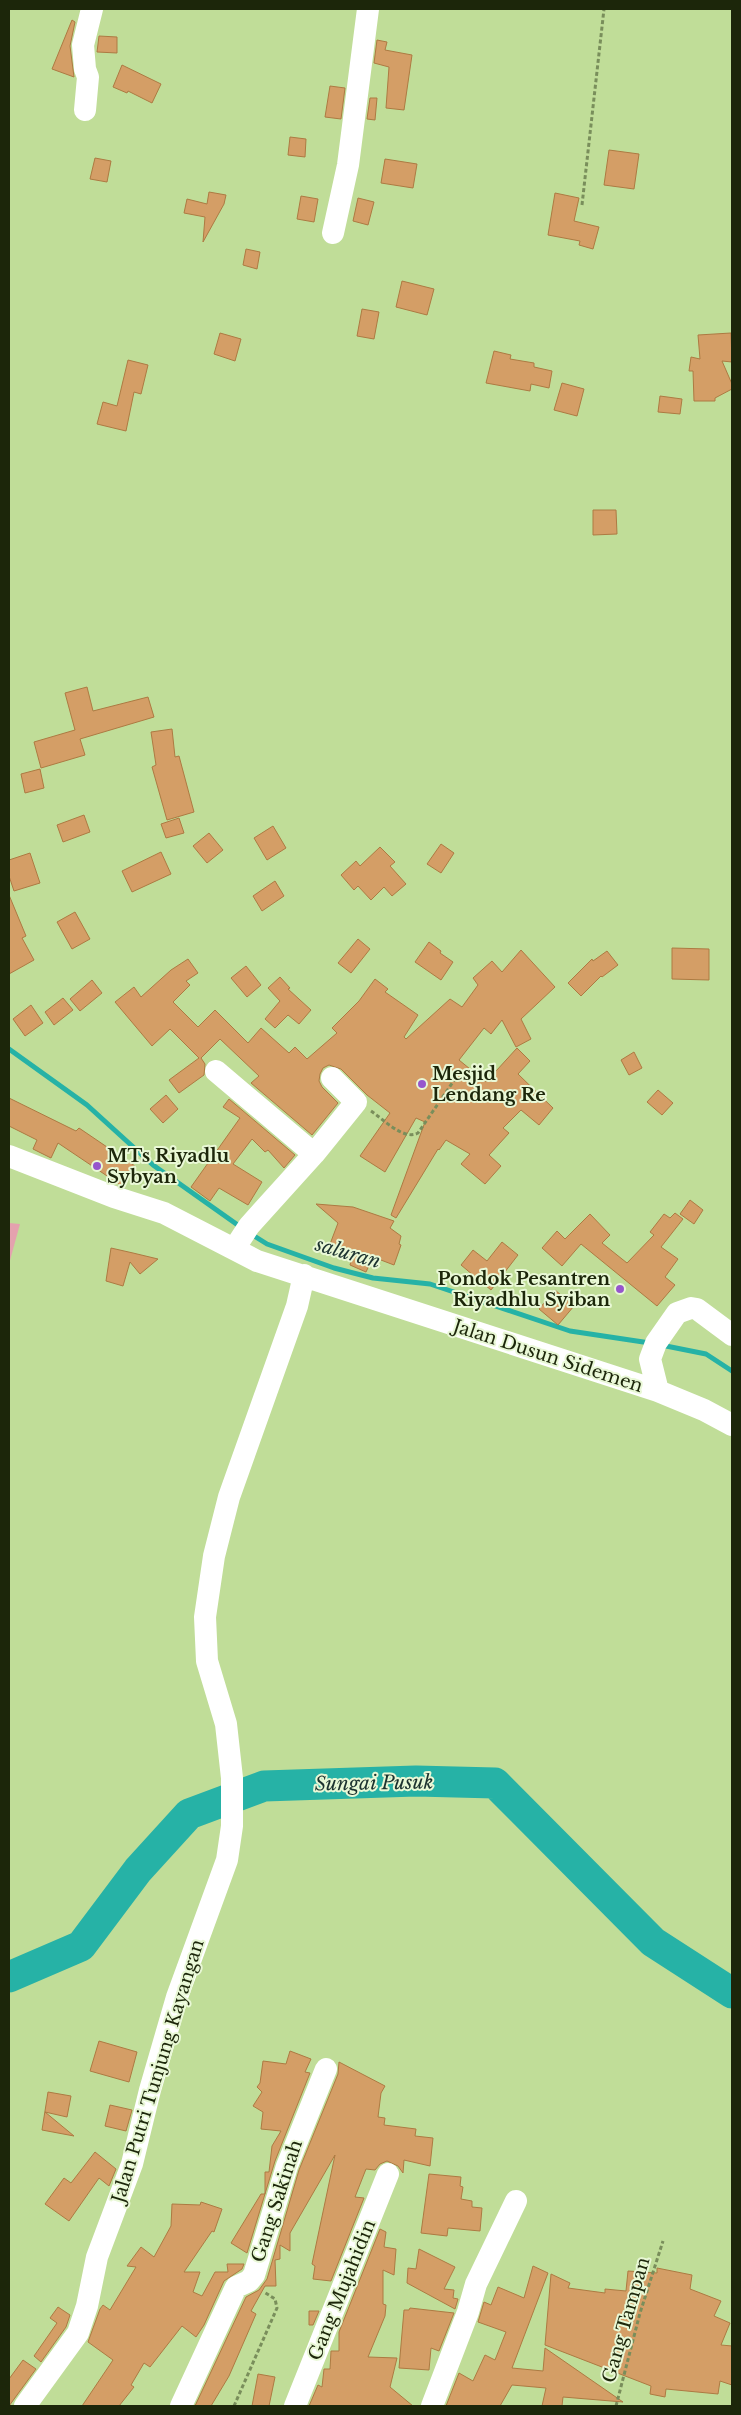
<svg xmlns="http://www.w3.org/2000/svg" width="741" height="2415" font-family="'Libre Baskerville',serif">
  <rect width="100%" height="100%" fill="#c0dd98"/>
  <path fill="#e4a2ae" d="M9 1223 20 1224 9 1264Z"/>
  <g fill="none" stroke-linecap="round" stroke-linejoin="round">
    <path stroke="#26b2a6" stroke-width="5" d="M9 1049 87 1105 153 1165 242 1228
      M251 1234 267 1244 334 1268 373 1278 430 1284 570 1331 650 1343
      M661 1345 706 1354 732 1371"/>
    <path stroke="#26b2a6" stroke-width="31" d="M9 1977 81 1946 138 1870 189 1814 264 1786 416 1781 495 1783 653 1942 732 1993"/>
  </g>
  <path fill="#d49e66" stroke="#ad7a42" d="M72 20 75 22 70 46 74 77 52 69Z
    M99 36 117 37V53L97 52Z
    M377 40 387 42 385 50 412 55 404 110 386 108 389 67 374 63Z
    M122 65 161 84 152 103 128 91 127 93 113 87Z
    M330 86 345 88 341 119 325 117Z
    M370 98H377L375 120 367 119Z
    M290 137 306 139 305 157 288 155Z
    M609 150 639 154 634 189 604 185Z
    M95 158 111 161 107 182 90 179Z
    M385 159 417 164 413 188 381 183Z
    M209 192 226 195 224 204 203 242 205 217 184 213 187 199 207 204Z
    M555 193 579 198 574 221 599 227 593 249 579 245 580 241 548 235Z
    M301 196 318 199 314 222 297 219Z
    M358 198 374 202 368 225 353 221Z
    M246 249 260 252 257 269 243 265Z
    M402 281 434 289 427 315 396 307Z
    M362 309 379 312 374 339 357 336Z
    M220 333 241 339 235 361 214 354Z
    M731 333 732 362 722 361 732 384V389L715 398V401H694L693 371H689L691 357 700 359 698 335Z
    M494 351 511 355 510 359 534 363V367L552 371 549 388 531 384 530 391 486 383Z
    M128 360 148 365 141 394 134 392 126 431 97 424 103 402 117 406Z
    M562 383 584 389 577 416 554 410Z
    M660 396 682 399 680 414 658 412Z
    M593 510H616L617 534 593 535Z
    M87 687 93 711 148 697 154 717 80 739 85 755 41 768 34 742 75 730 65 693Z
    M172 729 175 757 179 756 194 812 167 820 152 767 156 765 151 732Z
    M40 769 44 788 25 793 21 774Z
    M84 815 90 832 63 842 57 825Z
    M179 818 184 833 166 838 161 824Z
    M273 826 286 848 267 860 254 838Z
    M209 833 223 850 207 863 193 846Z
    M441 844 454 853 441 873 427 864Z
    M380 847 395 862 390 866 406 884 392 896 384 887 371 900 358 886 354 890 341 875 356 861 360 866Z
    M161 852 171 874 132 892 122 871Z
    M30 853 40 883 14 891 9 876V860Z
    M275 881 284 896 262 911 253 896Z
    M9 895 26 936 22 938 34 960 9 974Z
    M75 912 90 939 72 949 57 922Z
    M358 939 370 949 351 973 338 963Z
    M429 942 441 951 440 953 453 962 441 980 415 962Z
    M672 948 709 949V980L672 979Z
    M521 950 555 987 521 1019 531 1039 516 1047 502 1020 491 1034 484 1028 459 1060 486 1082 517 1048 530 1061 518 1074 553 1108 539 1125 521 1110 503 1128 509 1133 489 1155 501 1166 485 1184 461 1164 470 1154 446 1140 439 1150 438 1149 396 1218 391 1215 425 1122 416 1118 385 1172 360 1156 390 1113 367 1095 341 1069 329 1065 323 1068 320 1074 319 1081 322 1087 338 1103 312 1135 251 1083 259 1076 220 1039 201 1058 205 1064 204 1075 179 1093 169 1080 199 1058 170 1029 152 1046 115 1002 134 987 141 997 171 970 188 959 198 973 186 981 190 985 173 1002 198 1027 215 1010 248 1043 261 1028 289 1053 295 1047 307 1059 337 1033 332 1028 359 1001 375 979 388 989 385 992 418 1015 404 1037 406 1039 450 999 462 1007 478 985 473 978 492 961 502 972Z
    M607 951 618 965 602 977 601 976 581 996 568 983 592 959 593 961Z
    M246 966 261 985 247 997 231 978Z
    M280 977 290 988 288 989 311 1010 299 1024 288 1015 275 1028 265 1019 280 1001 268 988Z
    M92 980 102 993 80 1011 70 999Z
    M63 998 73 1010 54 1025 45 1012Z
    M31 1005 43 1023 25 1036 13 1019Z
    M634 1052 642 1068 629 1075 621 1060Z
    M658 1090 673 1103 662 1115 647 1102Z
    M166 1095 178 1109 163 1123 150 1109Z
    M9 1098 76 1131 79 1128 135 1166 122 1186 58 1143 51 1158 33 1149 37 1140 9 1126Z
    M229 1099 295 1155 284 1168 268 1150 265 1152 252 1139 233 1164 262 1182 248 1205 219 1188 210 1201 191 1187 240 1118 223 1107Z
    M690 1200 703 1210 694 1224 680 1214Z
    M316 1204 353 1207 394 1221 390 1228 401 1236 399 1244 401 1245 394 1265 373 1257 366 1272 350 1265 351 1261 327 1252 338 1223Z
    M675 1213 683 1219 661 1247 678 1259 665 1277 675 1285 657 1306 581 1244 562 1266 542 1248 557 1231 565 1239 590 1214 610 1235 602 1243 627 1263 654 1235 650 1232 664 1214 670 1218Z
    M502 1242 518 1255 491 1290 461 1265 473 1250 487 1261Z
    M111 1248 133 1253 158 1259 140 1274 130 1262 123 1286 106 1281Z
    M555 1290 574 1306 558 1325 539 1309Z
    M99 2041 137 2052 129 2082 90 2071Z
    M290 2051 311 2059 305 2072 310 2073 275 2161 247 2253 231 2243 261 2194H265V2172H269L272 2146 281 2131 261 2129 263 2112 253 2106 262 2092 257 2087 260 2083 263 2061 286 2064Z
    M339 2062 385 2086 381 2093 378 2117 385 2118 384 2125 416 2129 415 2136 433 2138 430 2166 404 2160 403 2173 398 2166 387 2161 380 2164 375 2170 366 2169 355 2197 364 2198 331 2281 313 2279 315 2266 312 2264 335 2155 290 2233V2251L280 2245V2259L275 2260 276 2286H265L251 2311 256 2314 229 2376 211 2406H195L246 2297 259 2290 267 2279 299 2170 338 2074Z
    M48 2092 71 2096 67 2117 45 2112 74 2136 42 2130Z
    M110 2105 132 2110 126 2131 105 2126Z
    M95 2152 116 2169 109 2186 99 2178 69 2221 45 2204 64 2178 71 2183Z
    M429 2174 461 2177 460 2186 463 2187 461 2199 472 2201V2207L482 2208 480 2231 448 2228 447 2236 421 2233Z
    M201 2202 222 2209 214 2232 212 2231 184 2272H200L193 2292 202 2296 215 2272H228L227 2264H244L242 2269 224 2281 204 2325 196 2337 182 2326 150 2367 144 2363 131 2385 134 2387 119 2406H82L113 2360 88 2342 100 2309 103 2305 110 2310 136 2267 127 2266 141 2247 154 2257 171 2226 172 2204 200 2205Z
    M380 2229 386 2232 384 2247 396 2249 394 2275 383 2270V2304L386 2305 385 2316 368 2357 397 2358 390 2387 413 2406H309L318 2385 322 2387 324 2369H330L331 2351H339V2332Z
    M419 2249 455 2267 444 2289 454 2290 453 2298 458 2299 455 2309 407 2283 408 2268 416 2269Z
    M533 2266 548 2273 512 2368 543 2371 545 2348 623 2402 563 2397 562 2406H542L546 2388 512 2385 500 2406H446L459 2373 473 2381 485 2355 495 2360 506 2332 478 2322 484 2302 491 2305 498 2287 524 2298Z
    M657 2268 692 2275 690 2289 721 2301 714 2316 730 2323 721 2345 732 2346V2385L720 2381 718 2394 666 2389 665 2397 650 2394 651 2386 545 2345 551 2274 570 2283 568 2288 605 2293V2289L626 2291 628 2271 657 2273Z
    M58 2307 70 2315 66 2327 41 2362 34 2356 57 2323 50 2318Z
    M410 2308 454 2313 439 2351 431 2348 429 2370 399 2368 404 2310H409Z
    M309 2311H319L313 2325H309Z
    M23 2360 36 2369 9 2406V2379Z
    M258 2374 275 2377 269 2406H252Z"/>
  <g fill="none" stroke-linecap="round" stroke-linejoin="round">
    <path stroke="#798e5b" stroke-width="3" stroke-dasharray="4 2.5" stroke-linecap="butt" d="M582 205 604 9
      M371 1111C383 1119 404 1141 418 1133L455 1079
      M234 2406 277 2308 275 2299 264 2292
      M616 2406 640 2313 663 2241"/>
    <path stroke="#fff" stroke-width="22" d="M85 110 88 77 85 69 83 45 92 9
      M333 233 348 165 368 9
      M216 1071 314 1154
      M9 1156 114 1197 164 1213 257 1261 658 1391 704 1410 732 1425
      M234 1249 249 1226 314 1154 356 1102 332 1078
      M658 1391 650 1359 656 1343 677 1313 691 1308 697 1309 732 1335
      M25 2406 78 2333 87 2306 97 2257 132 2164 150 2090 177 1997 227 1860 232 1826V1778L226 1724 207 1661 205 1617 214 1556 229 1497 297 1306 304 1275
      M181 2406 236 2287 249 2281 254 2275 287 2166 326 2069
      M295 2406 388 2174
      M432 2406 468 2312 476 2284 516 2201"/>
  </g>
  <g fill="#9656cc" stroke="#e9f8d6" stroke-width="2">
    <circle cx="422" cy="1084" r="5"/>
    <circle cx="97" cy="1166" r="5"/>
    <circle cx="620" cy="1289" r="5"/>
  </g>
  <g text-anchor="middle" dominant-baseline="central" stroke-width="4" stroke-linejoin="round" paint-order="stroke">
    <g font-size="18" font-weight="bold" fill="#1c260a" stroke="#e9f8d6" text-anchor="start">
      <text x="432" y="1074">Mesjid<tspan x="432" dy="21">Lendang Re</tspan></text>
      <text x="107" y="1156">MTs Riyadlu<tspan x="107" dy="21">Sybyan</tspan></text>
      <text x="610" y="1279" text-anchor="end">Pondok Pesantren<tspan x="610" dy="21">Riyadhlu Syiban</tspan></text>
    </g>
    <g font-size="18" fill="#1c260a" stroke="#e9f8d6">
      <text transform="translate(548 1356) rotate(18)">Jalan Dusun Sidemen</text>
      <text transform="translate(158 2071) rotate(-73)">Jalan Putri Tunjung Kayangan</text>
      <text transform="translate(277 2201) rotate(-72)">Gang Sakinah</text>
      <text transform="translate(342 2290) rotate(-68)">Gang Mujahidin</text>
      <text transform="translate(626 2320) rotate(-74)">Gang Tampan</text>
    </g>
    <g font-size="19" font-style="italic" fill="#1c322f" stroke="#e9f8d6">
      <text transform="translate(348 1253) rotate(16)">saluran</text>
      <text transform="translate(374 1783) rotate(-1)">Sungai Pusuk</text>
    </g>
  </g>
  <rect width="741" height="2415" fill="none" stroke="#1c260a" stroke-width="20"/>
</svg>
